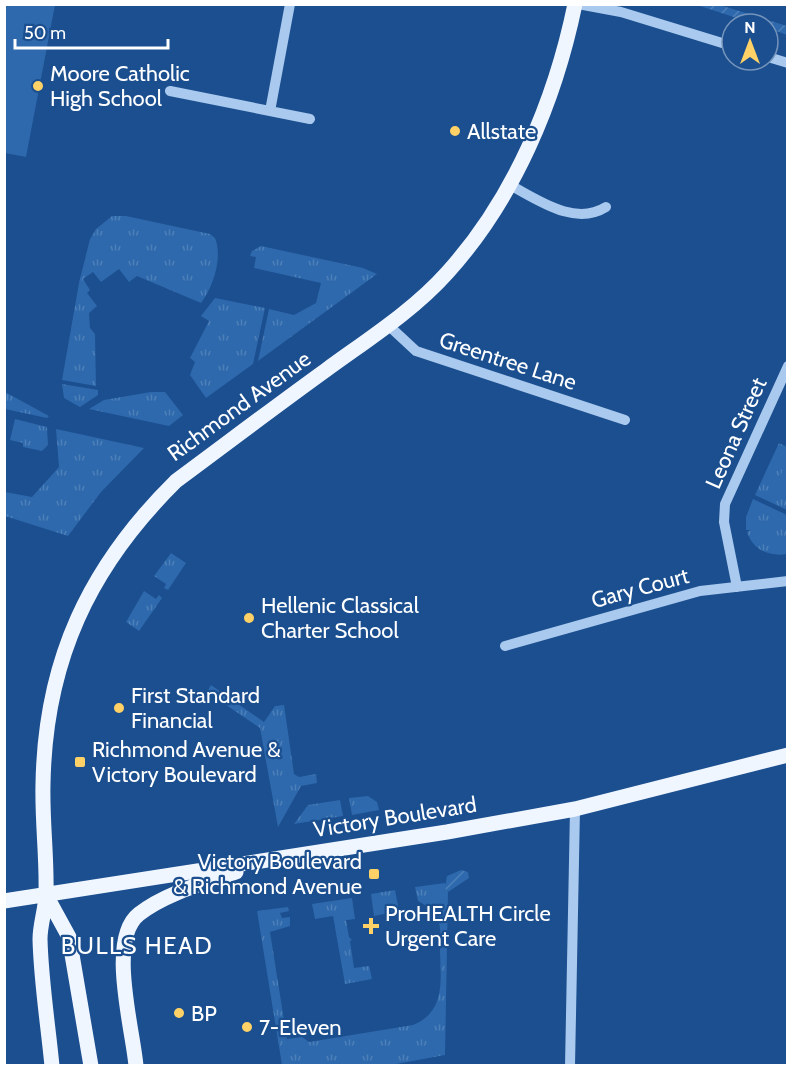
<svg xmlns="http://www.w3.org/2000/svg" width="792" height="1070" font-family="Cabin,sans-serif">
  <defs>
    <pattern id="grass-tufts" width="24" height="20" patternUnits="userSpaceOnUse" patternTransform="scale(1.5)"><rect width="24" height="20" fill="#2e69ad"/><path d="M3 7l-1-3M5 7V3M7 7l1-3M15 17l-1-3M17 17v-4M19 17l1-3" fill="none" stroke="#4d80b9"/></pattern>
    <pattern id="garden-furrows" width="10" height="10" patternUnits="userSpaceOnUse" patternTransform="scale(1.5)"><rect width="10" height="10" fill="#2e69ad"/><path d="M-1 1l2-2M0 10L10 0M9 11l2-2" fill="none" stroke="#4d80b9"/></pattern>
  </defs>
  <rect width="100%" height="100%" fill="#1b4f8f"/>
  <path fill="url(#grass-tufts)" d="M112 216H126L210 234 215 238C223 257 213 288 201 303L137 276 129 282 119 269 101 282 93 272 83 279 90 290 87 293 97 306 89 313 90 328 95 334 96 386 62 380 79 283 90 239 96 229Z
    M261 246 363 268 377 274 258 361 269 309 294 315 316 303 321 283 254 268 256 257 250 256 252 251Z
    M215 298 265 308 253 364 206 398 190 375 195 362 190 358 209 321 201 316Z
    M62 384 98 390V395L80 407 64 398Z
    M5 392 49 416 47 418 5 409Z
    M151 392H165L183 415 169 426 89 409 104 400Z
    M15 419 47 427 48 445 42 451 23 447V443L10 440Z
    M56 429 144 448 101 492 68 536 5 516V492L32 497 59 467Z
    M779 443 787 447V510L755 495Z
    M753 499 787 515V554C769 557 753 550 747 532L751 530H746V517Z
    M171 553 186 563 168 590 164 588 166 584 154 576Z
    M144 591 156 599 159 595 162 598 139 631 126 622Z
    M211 685 264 722 275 706 284 705 294 774 299 777 316 774 317 783 301 786 278 827 260 728 207 692Z
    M368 796 377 802 379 810 352 815 349 798Z
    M340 800 343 816 294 824 308 805Z
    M445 883 448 892 445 1055 391 1065H282L257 911 288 907 289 911 280 913 282 918 290 917V926L270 932 287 1039 302 1037 309 1042 413 1025C445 1012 441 982 440 953 440 943 442 930 438 920 434 910 427 906 418 901L415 887Z
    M395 890 399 911 374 916 371 894Z
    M352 898 355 919 346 920 349 937 352 940 350 941 354 968 369 966 372 979 345 984 333 916 315 919 312 904Z"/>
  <path fill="url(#garden-furrows)" d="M697 5H720L787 26V35L768 28V24H755Z
    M461 870 468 872 469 878 448 892 445 888 447 876Z"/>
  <path fill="#2e69ad" d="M4 5H55L26 157 5 153Z
    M787 461H788L787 498 773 492Z"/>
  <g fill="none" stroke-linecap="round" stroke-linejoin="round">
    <path stroke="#a9c9ee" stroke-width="10" d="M578 4 621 12 732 46
      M768 57 788 63
      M170 91 310 119
      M270 111 290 4
      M508 184C537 199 574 227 606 207
      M388 325 416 351 625 420
      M737 587 724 522 725 504 788 366
      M505 646 700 591 788 581
      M570 1066 575 809"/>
    <path stroke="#f0f6ff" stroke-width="15" d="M46 895 69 937 91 1066
      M4 901 447 832 575 809 788 755
      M52 1066C48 1024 41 981 40 939 40 924 46 908 46 893 47 857 42 821 43 784 45 661 89 567 176 481 226 444 276 406 326 370 367 340 413 311 447 273 514 199 555 101 575 4
      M136 1066C133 1029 107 939 139 914 166 893 205 883 236 872"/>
  </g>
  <g fill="#ffd166" stroke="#1b4f8f" stroke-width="2">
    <circle cx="38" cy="86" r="6"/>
    <circle cx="455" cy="131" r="6"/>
    <circle cx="249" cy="618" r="6"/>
    <circle cx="119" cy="708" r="6"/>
    <rect x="74" y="756" width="12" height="12" rx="3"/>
    <rect x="368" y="868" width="12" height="12" rx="3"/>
    <path d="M368 917h6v6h6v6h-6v6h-6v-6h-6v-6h6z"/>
    <circle cx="179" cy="1013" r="6"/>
    <circle cx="247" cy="1027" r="6"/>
  </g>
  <g text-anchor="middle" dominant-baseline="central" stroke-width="4.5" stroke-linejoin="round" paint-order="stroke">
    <g font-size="22" fill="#fff" stroke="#1b4f8f" text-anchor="start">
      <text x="50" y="73">Moore Catholic<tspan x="50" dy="25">High School</tspan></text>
      <text x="467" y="131">Allstate</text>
      <text x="261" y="605">Hellenic Classical<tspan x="261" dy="25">Charter School</tspan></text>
      <text x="131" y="695">First Standard<tspan x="131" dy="25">Financial</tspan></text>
      <text x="92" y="749">Richmond Avenue &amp;<tspan x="92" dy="25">Victory Boulevard</tspan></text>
      <text x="362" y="861" text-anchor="end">Victory Boulevard<tspan x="362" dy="25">&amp; Richmond Avenue</tspan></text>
      <text x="385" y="913">ProHEALTH Circle<tspan x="385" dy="25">Urgent Care</tspan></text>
      <text x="191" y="1013">BP</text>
      <text x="259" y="1027">7-Eleven</text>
    </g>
    <g font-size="22" fill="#fff" stroke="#1b4f8f">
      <text transform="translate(508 361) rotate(18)">Greentree Lane</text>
      <text transform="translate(239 406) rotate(-36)">Richmond Avenue</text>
      <text transform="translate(736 433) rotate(-66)">Leona Street</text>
      <text transform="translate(640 588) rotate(-15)">Gary Court</text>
      <text transform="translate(395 817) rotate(-9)">Victory Boulevard</text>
    </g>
    <g font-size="24" letter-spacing="1.5" fill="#fff" stroke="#1b4f8f">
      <text x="137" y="945">BULLS HEAD</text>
    </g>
  </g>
  <rect width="792" height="1070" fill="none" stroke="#ffffff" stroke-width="12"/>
  <g transform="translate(750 42)"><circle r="28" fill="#1b4f8f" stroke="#7695bc" stroke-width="1.5"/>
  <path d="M0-4.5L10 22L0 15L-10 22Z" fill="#ffd166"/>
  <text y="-9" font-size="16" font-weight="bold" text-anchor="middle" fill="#ffffff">N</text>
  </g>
  <path d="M15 39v9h153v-9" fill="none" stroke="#ffffff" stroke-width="3"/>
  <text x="24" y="39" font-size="18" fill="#ffffff" stroke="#1b4f8f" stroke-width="4.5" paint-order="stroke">50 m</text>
</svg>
